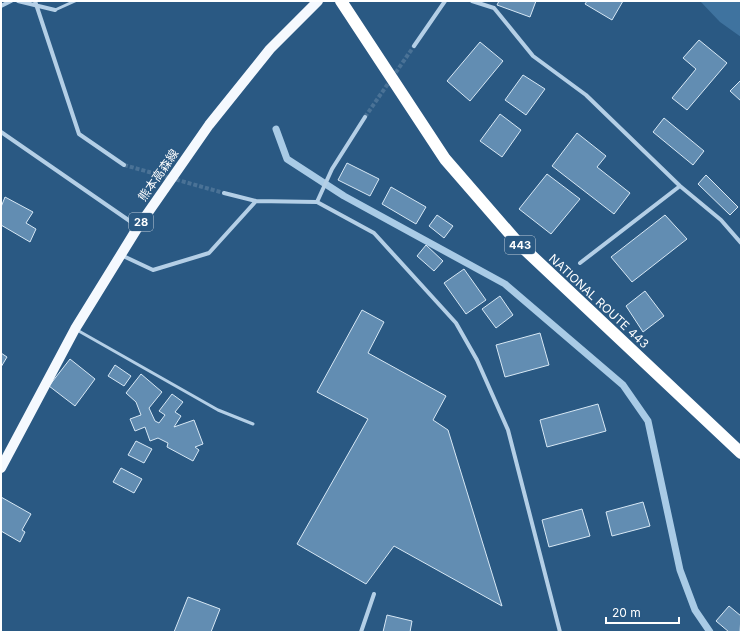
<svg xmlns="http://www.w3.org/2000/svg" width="742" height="633" font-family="Inter,'Noto Sans JP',sans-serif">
  <rect width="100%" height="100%" fill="#2a5983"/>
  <path fill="#3f739f" d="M700 1H741V37L720 22Z"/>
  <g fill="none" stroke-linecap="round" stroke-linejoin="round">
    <path stroke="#a9cbe6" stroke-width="7" d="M276 129 287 159 344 196 505 284 623 385 648 421 680 570 695 610 710 632"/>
  </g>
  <path fill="#628db2" stroke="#d7e8f5" d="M499 1H536L530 17 497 5Z
    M587 1H623L612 20 585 4Z
    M699 40 727 63 687 110 672 98 696 69 683 58Z
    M480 42 503 61 470 101 447 81Z
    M523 75 545 89 526 115 505 100Z
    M741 80V101L730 91Z
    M500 114 521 130 502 157 480 141Z
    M664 118 704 151 693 165 653 132Z
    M577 133 606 156 597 167 630 193 614 214 552 166Z
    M347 163 379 179 370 196 338 180Z
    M547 174 580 199 551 234 519 209Z
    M706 175 738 207 730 215 698 184Z
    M391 187 426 207 416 224 382 204Z
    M5 197 33 212 26 223 36 229 30 242 1 225V207Z
    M437 215 453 226 444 238 429 226Z
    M665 215 687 239 632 282 611 257Z
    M426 245 443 261 434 271 417 256Z
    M464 269 486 300 466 314 444 283Z
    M645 291 664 316 643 332 626 306Z
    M500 296 513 315 496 328 482 309Z
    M362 310 384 322 368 353 446 396 433 420 448 430 502 606 394 546 366 584 297 544 368 419 317 392Z
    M540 333 549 365 505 377 496 345Z
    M1 353 7 357 1 367Z
    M70 359 95 379 75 406 49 386Z
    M115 365 131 376 124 386 108 376Z
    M141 374 162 392 149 408 155 421 159 423 165 415 159 411 172 394 183 402 175 412 181 416 174 427 194 420 203 444 195 447 199 450 193 461 167 447 168 443 158 438 150 441 145 427 135 431 130 419 141 415 136 402 126 393Z
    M598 404 606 431 547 447 540 420Z
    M136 441 152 449 144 463 128 455Z
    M121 468 142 479 134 493 113 482Z
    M1 497 31 514 22 530 25 532 20 542 1 531Z
    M643 502 650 526 612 536 606 512Z
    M582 509 590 536 549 547 542 520Z
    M188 597 220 609 211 632H174Z
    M729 606 741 616 740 632H729L716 621Z
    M387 615 412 621 410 632H383Z"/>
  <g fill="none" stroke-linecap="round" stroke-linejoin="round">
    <path stroke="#4a7296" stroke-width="4" stroke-dasharray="4 2" stroke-linecap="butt" d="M365 117 414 46
      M124 165 224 193"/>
    <path stroke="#b4cfe6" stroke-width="3" d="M55 10 75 1
      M77 330 218 410 253 424"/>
    <path stroke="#b4cfe6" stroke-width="4" d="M18 1 55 10
      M35 1 79 134 124 165
      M472 1 494 8 533 56 586 95 680 186 721 220 741 243
      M1 6 11 1
      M414 46 445 1
      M1 132 137 226
      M224 193 256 201 317 202 332 169 365 117
      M317 202 374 233 456 323 477 360 508 430 560 632
      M121 255 153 270 209 253 256 201
      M580 263 680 186
      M361 632 374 594"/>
    <path stroke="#f5f9fe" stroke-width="10" d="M1 468 75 329 138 227 209 125 270 49 318 1"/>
    <path stroke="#fff" stroke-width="12" d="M341 1 445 159 518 243 741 453"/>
  </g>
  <g text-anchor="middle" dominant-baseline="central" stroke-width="3" stroke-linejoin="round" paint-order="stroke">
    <g fill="#2a5983" stroke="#bfcdda" stroke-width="1">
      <rect x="129" y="213" width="24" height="18" rx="3"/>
      <rect x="505" y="236" width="30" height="18" rx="3"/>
    </g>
    <g font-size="11" font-weight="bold" fill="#fff">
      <text x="141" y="222">28</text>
      <text x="520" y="245">443</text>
    </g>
    <g font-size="12" fill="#fff" stroke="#2a5983">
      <text transform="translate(158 175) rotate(-55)">熊本高森線</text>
      <text transform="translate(599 301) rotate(43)">NATIONAL ROUTE 443</text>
    </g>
  </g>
  <rect width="742" height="633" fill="none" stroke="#ffffff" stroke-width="4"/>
  <path d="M606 617v6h73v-6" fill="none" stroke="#ffffff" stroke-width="2"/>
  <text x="612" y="617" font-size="12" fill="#ffffff" stroke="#2a5983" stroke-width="3" paint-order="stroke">20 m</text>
</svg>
